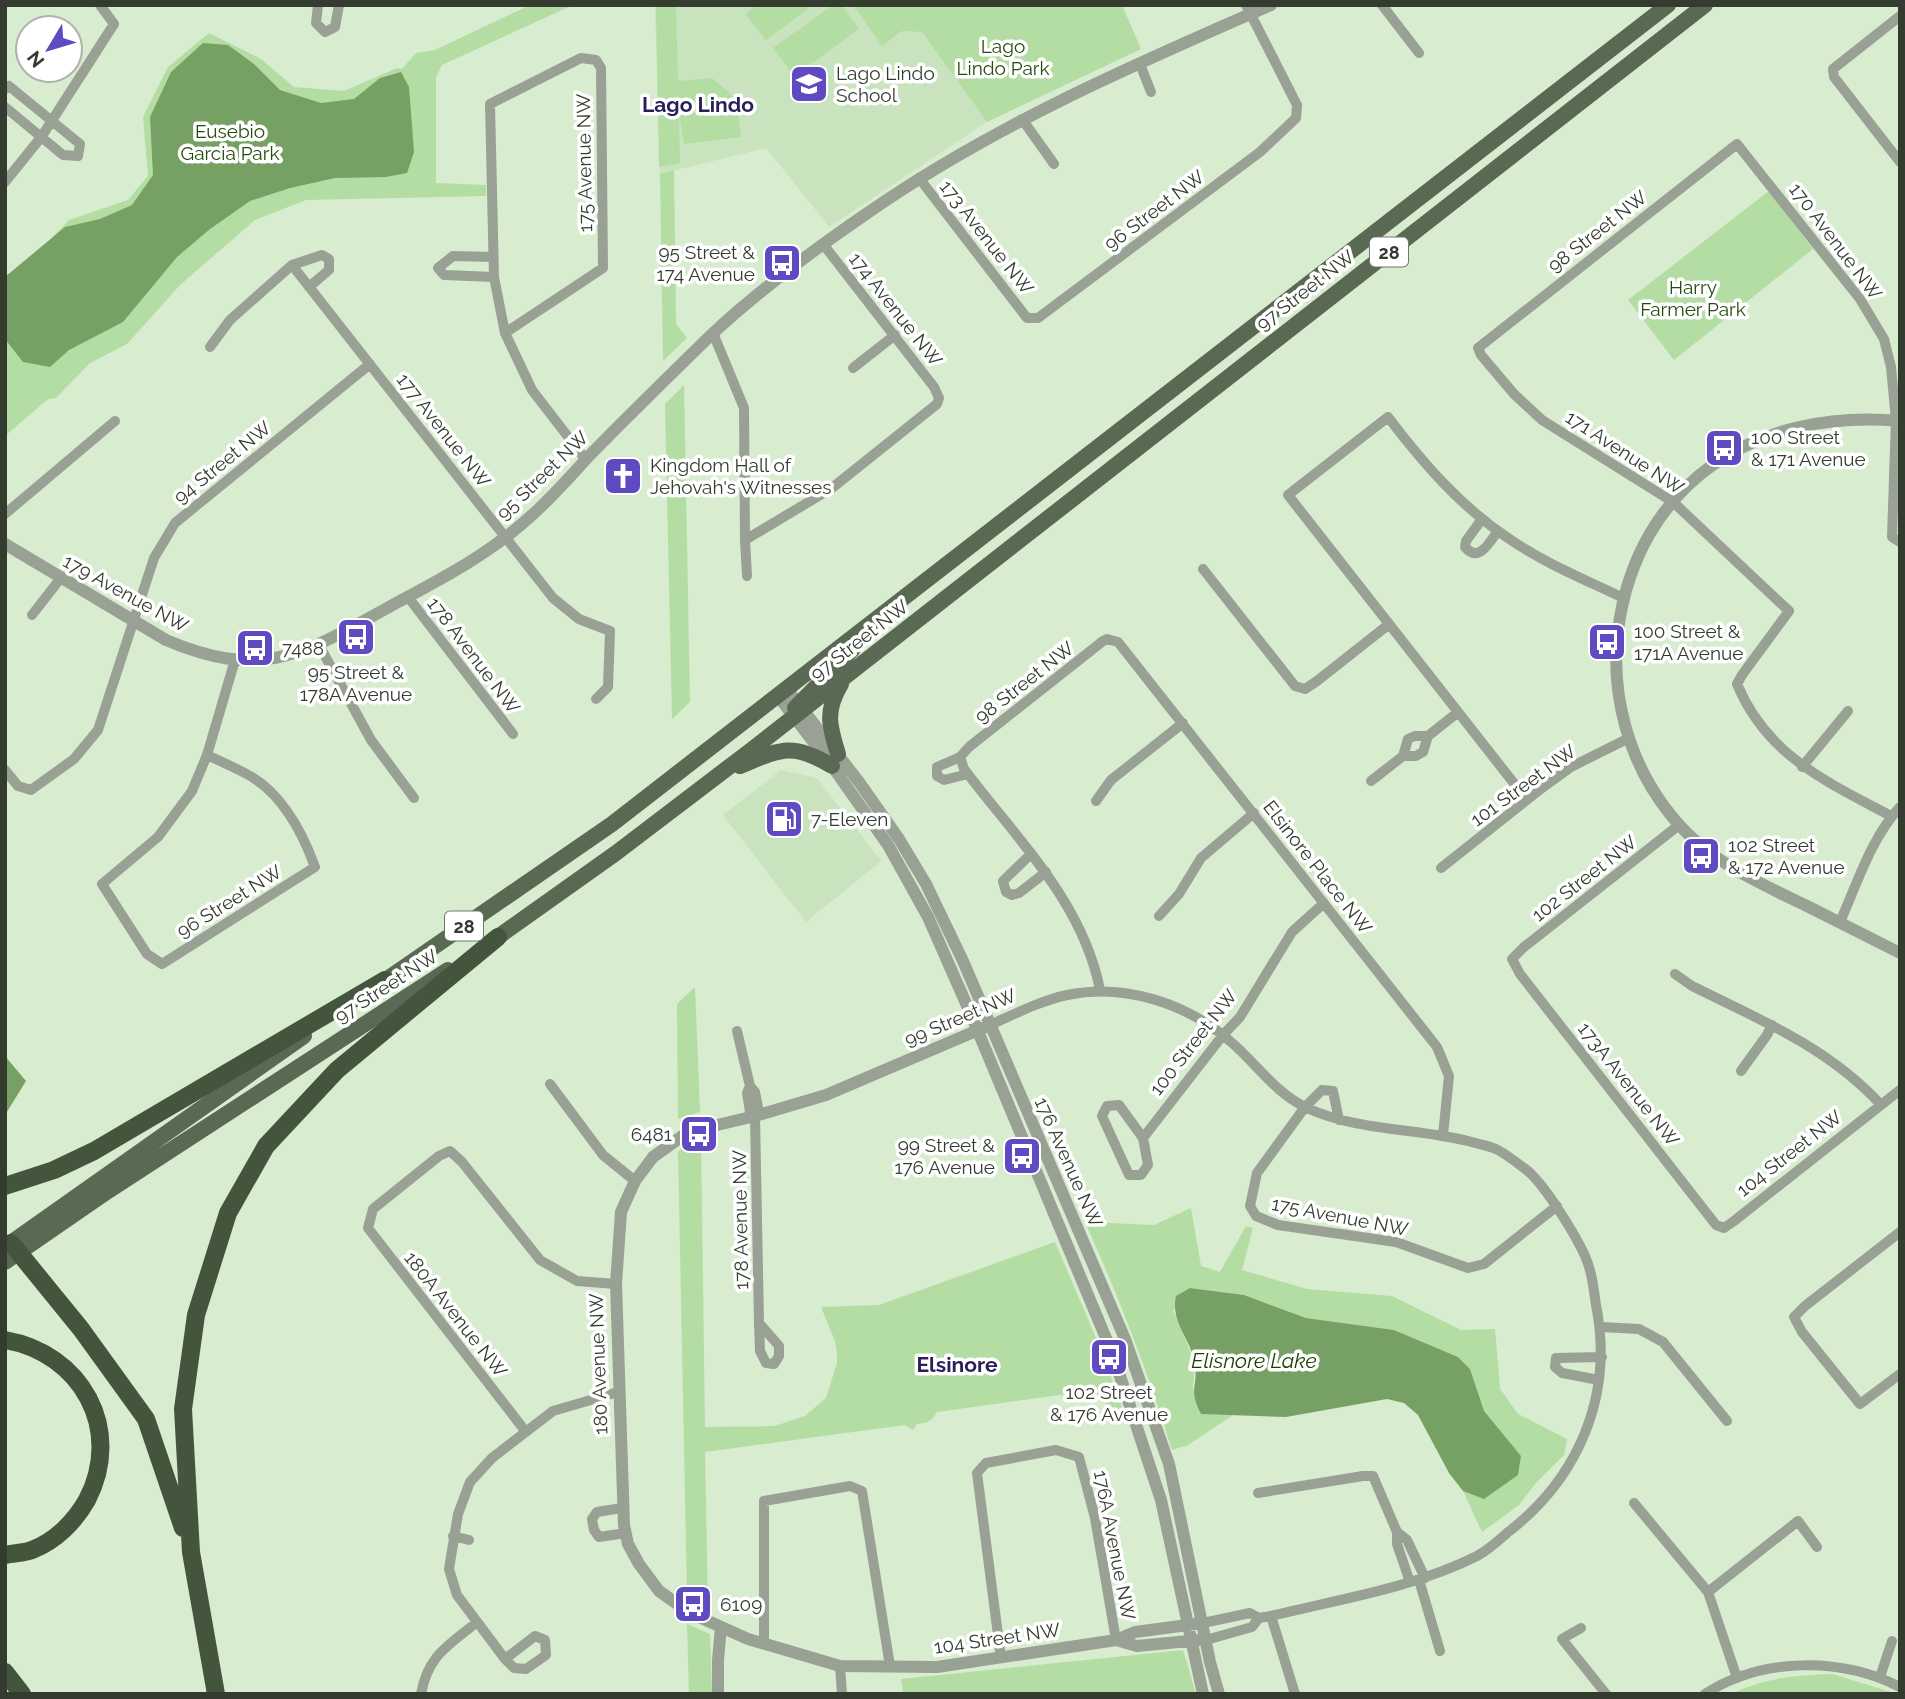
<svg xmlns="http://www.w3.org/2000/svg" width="1905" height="1699" font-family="Raleway,sans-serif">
  <rect width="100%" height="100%" fill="#d8eccf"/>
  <path fill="#cae3bf" d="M655 5H853L882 46 902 30 922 32 987 122 829 227 766 148 660 174Z
    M781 770 817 778 881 861 806 922 723 815Z"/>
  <path fill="#b3dda2" d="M530 5H573L442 65 436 77V183L486 185V196L306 200 255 220 180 285 127 344 90 363 56 398 48 399 5 436V286L69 220 128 200 148 176 143 117 168 67 209 33 261 59 294 87 344 91 397 68 402 69 416 53 435 50Z
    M656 5H676L678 81 712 78 736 99 741 137 684 144 679 114 680 163 659 167Z
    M757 5H813L766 40 745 14Z
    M833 5H842L859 29 794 76 773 48Z
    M853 5H1122L1141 49 987 122 922 32 902 31 882 46Z
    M674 170 676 324 687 338 663 361 660 174Z
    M1769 191 1813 249 1674 360 1628 300Z
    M684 385 690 702 672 719 665 404Z
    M695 987 700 1112 678 1119 677 1004Z
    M701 1140 705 1427 775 1426 805 1416 826 1398 837 1363V1353L835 1341 821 1307 879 1305 1055 1242 1102 1352 1124 1413 1082 1392 937 1412C932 1421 928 1423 917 1424L913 1430 905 1425 705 1452 708 1607 687 1595 678 1151Z
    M1191 1208 1201 1266 1220 1272 1246 1226 1253 1228 1242 1270 1307 1289 1392 1296 1461 1330 1495 1329 1500 1389 1518 1414 1567 1439 1564 1455 1535 1484 1519 1505 1482 1532 1463 1491 1484 1498 1518 1475 1521 1456 1483 1411 1470 1369 1458 1357 1394 1330 1306 1318 1244 1295 1191 1288 1173 1310 1195 1363 1193 1388 1201 1414 1233 1415 1188 1445 1172 1450C1148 1372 1119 1297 1085 1222L1154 1225Z
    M687 1624 710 1634 712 1694H689Z
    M1183 1650 1196 1694H903L901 1679Z
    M1832 1674 1898 1694H1731C1764 1678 1796 1675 1832 1674Z"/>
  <path fill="#77a064" d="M203 43 228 45 254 64 280 90 321 103 354 99 380 78 401 72 409 87 414 152 407 173 386 177 335 178 290 188 250 201 210 229 177 257 123 322 69 350 50 367 23 362 5 339V277L65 227 100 219 132 205 153 175 150 117 171 72Z
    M5 1056 26 1081 5 1115Z
    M1190 1288 1244 1295 1306 1318 1394 1330 1458 1357 1470 1369 1484 1411 1521 1456 1518 1475 1484 1499 1463 1491 1449 1473 1418 1415 1404 1403 1387 1399 1286 1417 1201 1414C1188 1388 1198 1389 1195 1365 1192 1339 1170 1324 1176 1296Z"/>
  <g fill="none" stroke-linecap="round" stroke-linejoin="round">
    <path stroke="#99a195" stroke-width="10" d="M318 5 316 23 325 32 335 27 339 5
      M1382 5 1419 53
      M1900 16 1833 69 1834 77 1900 162
      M1140 64 1151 92
      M5 89 9 86 80 144 78 156 63 155 5 107
      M1022 119 1054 164
      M919 178 1027 318H1038L1260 152 1296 118 1297 105 1246 5
      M5 182 42 136 114 24 100 5
      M493 257 453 256 438 268 444 275 494 277
      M292 265 553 598 579 619 610 631 608 687 596 699
      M505 333 603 268 601 68 596 60 581 58 490 104 494 277 505 333 532 390 586 460
      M713 333 744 408 745 540 747 576
      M210 347 230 320 292 265 322 255 329 259V270L309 287
      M853 368 895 335
      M5 514 115 421
      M1482 519 1466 541 1465 547C1479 564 1490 541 1498 531
      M745 540 832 488 937 404 939 398 934 387 823 244
      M1203 569 1295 686 1305 689 1317 681 1388 625
      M408 597 513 734
      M32 615 60 579
      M319 645 371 740 414 798
      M207 755C222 762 238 769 252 777 283 796 303 834 315 867L162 964 147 954 102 884 158 837 192 791 207 755 235 660
      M1403 756 1408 739 1415 736H1428
      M960 757 969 747 1103 641 1107 639 1118 642 1437 1047 1449 1076 1443 1135
      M960 757 964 769C1016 838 1083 902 1100 990
      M960 757 937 767V776L944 780 968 774
      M1802 767 1848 711
      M5 770 18 786 31 790 74 759 98 730 154 558 175 523 370 364
      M1371 781 1403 756H1416L1423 752 1428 736 1457 713
      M1527 800 1288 495 1388 417C1423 463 1460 506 1508 538 1544 563 1584 579 1623 598
      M1096 801 1111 780 1183 723
      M1891 816C1827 782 1767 756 1737 684L1742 675 1789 611 1673 502 1542 420 1514 394 1481 355 1478 348 1737 144 1860 299 1884 339 1891 367 1896 420 1892 537 1900 542
      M1679 825 1524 947 1512 959 1520 974 1716 1225 1724 1228 1734 1221 1900 1090
      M1031 854 1003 881 1006 892 1012 895 1019 893 1046 872
      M1441 868 1538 791 1571 767 1629 738
      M1159 916 1179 894 1201 858 1254 813
      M1840 922C1857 884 1871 838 1900 807
      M1675 974 1692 986C1759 1019 1829 1048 1881 1105
      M990 1025C1015 1014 1040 1001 1067 995 1124 983 1187 1003 1231 1042 1257 1064 1275 1093 1307 1108 1357 1131 1415 1128 1468 1141 1477 1144 1489 1145 1498 1150 1507 1155 1516 1162 1524 1168 1543 1181 1583 1245 1589 1267 1593 1279 1594 1293 1596 1305 1614 1395 1579 1478 1507 1533 1498 1541 1488 1550 1477 1556 1413 1588 1340 1599 1271 1616L1259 1618 1250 1613 1203 1623
      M737 1031 750 1086 755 1092 759 1112 755 1116 759 1323 760 1351 766 1363 774 1364 779 1356V1346L759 1323
      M1741 1071 1767 1035 1772 1025
      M550 1084 603 1155 635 1181
      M750 1086 747 1093 750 1112 755 1116
      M1119 1105 1143 1138 1148 1165 1141 1175H1129L1102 1116 1107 1106Z
      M1339 1120 1333 1091 1322 1090 1305 1107 1257 1173 1250 1206 1256 1216 1278 1225 1396 1242 1468 1268 1484 1264 1557 1206
      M1143 1138 1223 1035 1240 1017 1292 932 1324 903
      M1900 1232 1805 1306 1794 1317 1802 1332 1860 1404 1900 1374
      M1601 1327 1639 1329 1663 1342 1727 1421
      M1599 1380 1562 1373 1555 1367 1556 1358 1602 1357
      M526 1432 368 1228 373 1209 439 1156 450 1151 462 1162 540 1260 577 1281 616 1284
      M1258 1493 1363 1476H1373L1397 1532V1544L1410 1582
      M1634 1503 1708 1592 1737 1678
      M622 1508 597 1512 592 1519 594 1530 599 1537 626 1533
      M1397 1532 1407 1540 1425 1578
      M453 1536 469 1540
      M1419 1580 1440 1651
      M1708 1592 1798 1521 1817 1547
      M1271 1616 1295 1694
      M1581 1628 1562 1639 1606 1694
      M1206 1640 1252 1627 1259 1618
      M764 1644V1501L850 1486 862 1491 890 1666
      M1001 1658 977 1473 986 1463 1056 1450 1079 1457 1095 1518 1116 1640
      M505 1659 535 1636 545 1640 546 1655 526 1669 514 1668 505 1659 457 1595 449 1569 458 1514 470 1482 492 1458 553 1411 618 1392
      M840 1666 842 1694
      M1880 1677 1892 1641
      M421 1694C428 1655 448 1646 477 1622
      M1705 1694C1762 1657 1841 1657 1900 1687"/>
    <path stroke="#99a195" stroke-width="12" d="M1900 421C1756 408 1638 482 1618 630 1610 695 1629 763 1670 814 1705 859 1755 881 1805 905 1837 921 1868 937 1900 953
      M5 544 166 640C262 681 304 654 389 607 435 582 483 558 523 523 547 503 567 480 588 457 628 416 669 376 710 336 758 291 812 251 866 214 992 126 1131 66 1271 5
      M787 689 859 782 899 839 926 884 963 961 1125 1339 1169 1464 1210 1662 1219 1694
      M778 696 832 766 888 845 928 917 972 1017 1113 1355 1161 1500 1203 1694
      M990 1025 826 1095 755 1116 688 1132 653 1157 635 1181 621 1212 616 1284 624 1525 628 1544 639 1564 659 1591 690 1613 748 1639 840 1666 937 1667 1116 1640 1135 1632 1203 1623
      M1116 1640 1137 1646 1199 1640
      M718 1694V1660L721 1627"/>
    <path stroke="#5a6954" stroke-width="16" d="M795 708 853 649
      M838 754C829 725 825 711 841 684
      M740 766C781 749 792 742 832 766
      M488 944 616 853 750 751 1705 5
      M377 986 612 824 1668 5
      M5 1247 304 1036
      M5 1262 108 1191 448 970"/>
    <path stroke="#44553d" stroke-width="18" d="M5 1186 54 1170 94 1151 385 980
      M11 1243 81 1329 146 1419 183 1528
      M5 1340C81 1353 124 1429 87 1500 75 1521 56 1541 32 1550 24 1553 14 1553 5 1555
      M5 1672 22 1694
      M216 1694 191 1552 183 1409 196 1315 228 1213 266 1146 337 1070 498 937"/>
  </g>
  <defs>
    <symbol id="school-square" viewBox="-11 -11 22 22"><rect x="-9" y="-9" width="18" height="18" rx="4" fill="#604ac2" stroke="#fff"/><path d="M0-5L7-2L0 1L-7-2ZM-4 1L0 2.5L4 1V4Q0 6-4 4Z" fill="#fff"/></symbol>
    <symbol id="bus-square" viewBox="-11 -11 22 22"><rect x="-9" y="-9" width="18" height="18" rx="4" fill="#604ac2" stroke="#fff"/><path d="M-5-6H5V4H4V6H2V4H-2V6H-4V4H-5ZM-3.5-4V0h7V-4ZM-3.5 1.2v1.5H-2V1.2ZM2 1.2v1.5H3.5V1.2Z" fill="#fff"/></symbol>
    <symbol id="church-square" viewBox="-11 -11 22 22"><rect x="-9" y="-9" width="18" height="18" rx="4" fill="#604ac2" stroke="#fff"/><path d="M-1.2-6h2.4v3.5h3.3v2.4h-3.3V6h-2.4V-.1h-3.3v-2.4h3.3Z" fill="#fff"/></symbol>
    <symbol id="fuel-square" viewBox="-11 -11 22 22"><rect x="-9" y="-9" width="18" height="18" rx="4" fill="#604ac2" stroke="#fff"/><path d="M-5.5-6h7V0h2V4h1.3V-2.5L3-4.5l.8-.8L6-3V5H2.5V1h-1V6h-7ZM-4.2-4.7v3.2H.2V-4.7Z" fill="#fff"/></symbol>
  </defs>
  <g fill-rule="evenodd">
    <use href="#school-square" x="787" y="62" width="44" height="44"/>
    <use href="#bus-square" x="760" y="241" width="44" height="44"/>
    <use href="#bus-square" x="1702" y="426" width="44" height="44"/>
    <use href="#church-square" x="601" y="454" width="44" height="44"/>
    <use href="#bus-square" x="334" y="615" width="44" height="44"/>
    <use href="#bus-square" x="1585" y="620" width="44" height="44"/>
    <use href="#bus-square" x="233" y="626" width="44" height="44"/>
    <use href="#fuel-square" x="762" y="797" width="44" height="44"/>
    <use href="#bus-square" x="1679" y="834" width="44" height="44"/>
    <use href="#bus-square" x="677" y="1112" width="44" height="44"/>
    <use href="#bus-square" x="1000" y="1134" width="44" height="44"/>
    <use href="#bus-square" x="1087" y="1335" width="44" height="44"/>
    <use href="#bus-square" x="671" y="1582" width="44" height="44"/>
  </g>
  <g text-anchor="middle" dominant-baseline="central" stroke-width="7" stroke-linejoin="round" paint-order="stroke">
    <g fill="#fff" stroke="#71766e" stroke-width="2">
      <rect x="1370" y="237.5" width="38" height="29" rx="5"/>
      <rect x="445" y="911.5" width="38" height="29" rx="5"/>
    </g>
    <g font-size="18" font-weight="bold" fill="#343c30">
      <text x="1389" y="252">28</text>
      <text x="464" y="926">28</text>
    </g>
    <g font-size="19" fill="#244c0c" stroke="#fff">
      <text x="1003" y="46">Lago<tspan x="1003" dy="22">Lindo Park</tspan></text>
      <text x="230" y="131">Eusebio<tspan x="230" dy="22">Garcia Park</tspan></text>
      <text x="1693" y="287">Harry<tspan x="1693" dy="22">Farmer Park</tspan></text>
    </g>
    <g font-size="19" fill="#343c30" stroke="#fff" text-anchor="start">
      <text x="836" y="73">Lago Lindo<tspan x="836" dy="22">School</tspan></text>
      <text x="755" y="252" text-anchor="end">95 Street &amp;<tspan x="755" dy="22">174 Avenue</tspan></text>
      <text x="1751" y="437">100 Street<tspan x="1751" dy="22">&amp; 171 Avenue</tspan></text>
      <text x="650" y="465">Kingdom Hall of<tspan x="650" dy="22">Jehovah's Witnesses</tspan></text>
      <text x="1634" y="631">100 Street &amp;<tspan x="1634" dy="22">171A Avenue</tspan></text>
      <text x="282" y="648">7488</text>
      <text x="356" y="672" text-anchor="middle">95 Street &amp;<tspan x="356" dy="22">178A Avenue</tspan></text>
      <text x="811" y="819">7-Eleven</text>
      <text x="1728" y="845">102 Street<tspan x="1728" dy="22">&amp; 172 Avenue</tspan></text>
      <text x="672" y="1134" text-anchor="end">6481</text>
      <text x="995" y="1145" text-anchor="end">99 Street &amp;<tspan x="995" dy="22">176 Avenue</tspan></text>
      <text x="1109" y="1392" text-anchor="middle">102 Street<tspan x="1109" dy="22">&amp; 176 Avenue</tspan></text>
      <text x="720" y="1604">6109</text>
    </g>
    <g font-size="19" fill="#343c30" stroke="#fff">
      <text transform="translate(584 163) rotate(-91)">175 Avenue NW</text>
      <text transform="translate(1154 210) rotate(-37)">96 Street NW</text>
      <text transform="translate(1597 231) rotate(-38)">98 Street NW</text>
      <text transform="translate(987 237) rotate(52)">173 Avenue NW</text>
      <text transform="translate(1836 241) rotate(53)">170 Avenue NW</text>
      <text transform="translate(1305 290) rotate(-38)">97 Street NW</text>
      <text transform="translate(896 309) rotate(52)">174 Avenue NW</text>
      <text transform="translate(444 430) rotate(52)">177 Avenue NW</text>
      <text transform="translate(1625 452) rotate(33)">171 Avenue NW</text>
      <text transform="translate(222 462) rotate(-39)">94 Street NW</text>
      <text transform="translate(542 475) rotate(-44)">95 Street NW</text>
      <text transform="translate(126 593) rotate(29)">179 Avenue NW</text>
      <text transform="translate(859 640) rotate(-38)">97 Street NW</text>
      <text transform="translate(474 655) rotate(53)">178 Avenue NW</text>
      <text transform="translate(1024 682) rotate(-38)">98 Street NW</text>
      <text transform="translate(1523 785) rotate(-36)">101 Street NW</text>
      <text transform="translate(1318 867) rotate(52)">Elsinore Place NW</text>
      <text transform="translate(1584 878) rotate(-38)">102 Street NW</text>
      <text transform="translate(229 901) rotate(-32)">96 Street NW</text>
      <text transform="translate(386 986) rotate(-33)">97 Street NW</text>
      <text transform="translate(960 1017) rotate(-23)">99 Street NW</text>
      <text transform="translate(1193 1042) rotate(-52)">100 Street NW</text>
      <text transform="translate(1629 1084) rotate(52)">173A Avenue NW</text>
      <text transform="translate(1789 1153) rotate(-38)">104 Street NW</text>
      <text transform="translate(1069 1162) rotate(66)">176 Avenue NW</text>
      <text transform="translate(1340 1216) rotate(11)">175 Avenue NW</text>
      <text transform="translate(740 1220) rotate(-91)">178 Avenue NW</text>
      <text transform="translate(456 1314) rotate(52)">180A Avenue NW</text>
      <text transform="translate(598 1364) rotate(-92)">180 Avenue NW</text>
      <text transform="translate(1115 1545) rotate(79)">176A Avenue NW</text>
      <text transform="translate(997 1638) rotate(-8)">104 Street NW</text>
    </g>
    <g font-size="21" font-weight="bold" fill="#291f59" stroke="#fff">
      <text x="698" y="104">Lago Lindo</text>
      <text x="957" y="1364">Elsinore</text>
    </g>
    <g font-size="21" font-style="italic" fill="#183f00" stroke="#fff">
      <text x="1254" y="1360">Elisnore Lake</text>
    </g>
  </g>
  <rect width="1905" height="1699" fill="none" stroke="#343c30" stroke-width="14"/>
  <g transform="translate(49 49) rotate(232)"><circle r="33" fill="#ffffff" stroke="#aeb1ac" stroke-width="2"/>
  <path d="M0-5L12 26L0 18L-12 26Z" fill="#604ac2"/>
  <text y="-10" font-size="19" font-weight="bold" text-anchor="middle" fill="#343c30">N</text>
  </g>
</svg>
